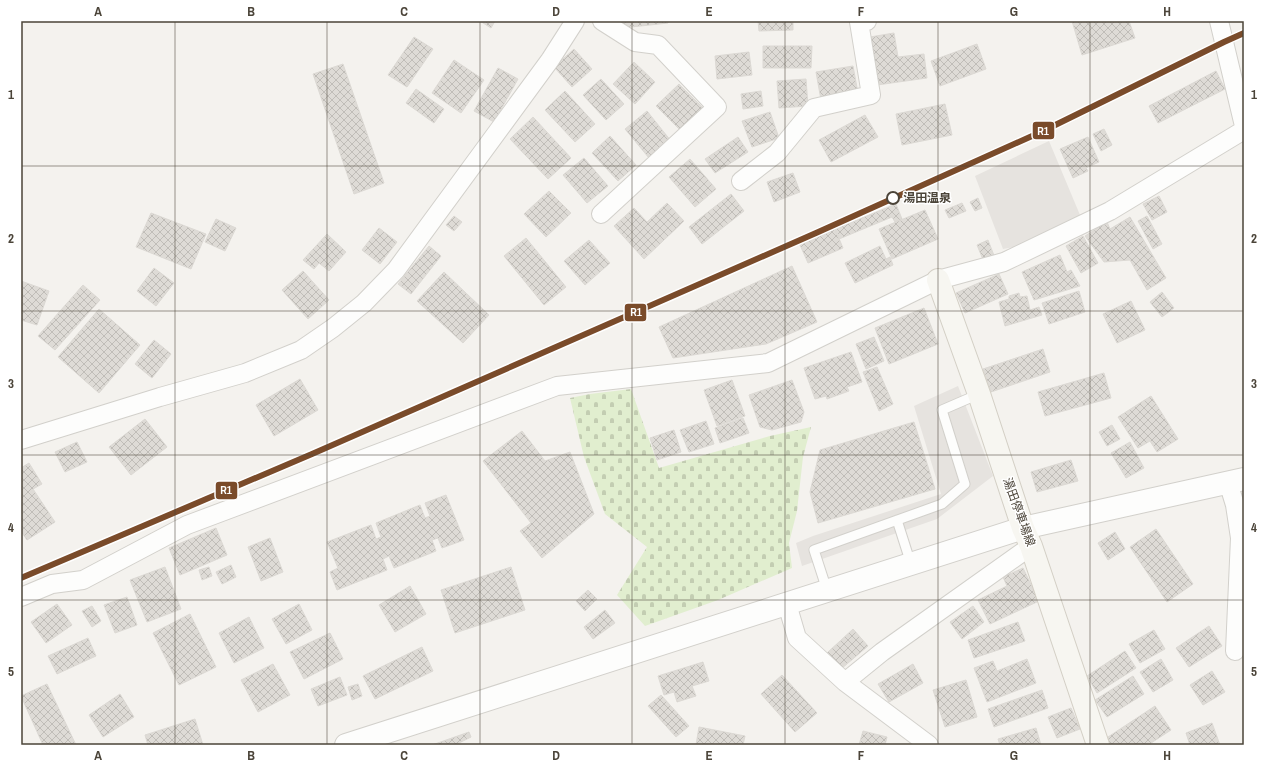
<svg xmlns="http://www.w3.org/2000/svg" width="1265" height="766" font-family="'Archivo Narrow','Noto Sans JP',sans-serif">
  <defs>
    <pattern id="cemetery-stones" width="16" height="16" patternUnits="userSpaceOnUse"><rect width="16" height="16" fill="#e1eecf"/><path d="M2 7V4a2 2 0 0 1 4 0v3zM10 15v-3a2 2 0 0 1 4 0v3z" fill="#c3cdb2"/></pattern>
    <pattern id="building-cross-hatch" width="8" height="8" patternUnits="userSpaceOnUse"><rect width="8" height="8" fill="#dedbd6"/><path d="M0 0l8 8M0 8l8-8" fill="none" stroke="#c0bdb8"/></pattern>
  </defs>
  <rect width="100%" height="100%" fill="#f4f2ee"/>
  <path fill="url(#cemetery-stones)" d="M631 389 659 468 770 436 811 427 803 457 797 511 789 543 792 568 718 600 645 626 617 595 647 547 605 514 584 457 570 398 590 394Z"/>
  <path fill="#e6e3df" d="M1049 141 1080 215 1047 235 1024 245 1003 249 975 176Z
    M958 386 993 476 937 519 802 566 796 543 813 536 941 494 914 406Z"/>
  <path fill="url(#building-cross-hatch)" stroke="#dcd9d4" d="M480 21H495L491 28Z
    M621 21H668V23L622 28Z
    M758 21H793V30L759 31Z
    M1072 21H1129L1135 38 1082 55Z
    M894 33 898 57 924 54 927 78 877 85 870 37Z
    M414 37 433 49 407 87 388 75Z
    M977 44 986 69 940 86 931 61Z
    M763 46H812L811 68H763Z
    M574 49 592 69 572 87 554 67Z
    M749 52 752 75 717 79 715 56Z
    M454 60 484 80 461 113 432 93Z
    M634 62 655 82 635 104 613 84Z
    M343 64 384 183 354 194 313 74Z
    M853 66 858 93 821 100 816 72Z
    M498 68 518 79 494 122 474 111Z
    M1216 71 1225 89 1158 123 1149 106Z
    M601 79 624 104 606 120 583 95Z
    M806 79 808 106 779 108 777 81Z
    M679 84 703 108 680 130 656 106Z
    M416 89 444 109 434 123 406 103Z
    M565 91 595 124 575 142 545 110Z
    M761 91 763 106 743 109 741 94Z
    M945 104 952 135 902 145 896 114Z
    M647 111 671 141 649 158 625 129Z
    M770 112 779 138 752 147 742 121Z
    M865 115 878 137 831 162 819 140Z
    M533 117 571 158 548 179 510 139Z
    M1104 129 1112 145 1101 151 1093 134Z
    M610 136 636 165 618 181 592 153Z
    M738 137 748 152 715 173 705 159Z
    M1088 137 1099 162 1086 168 1088 171 1073 178 1060 149Z
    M584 158 608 186 587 203 563 175Z
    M690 159 716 189 695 207 669 177Z
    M793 173 800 192 774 202 767 182Z
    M549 191 571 213 546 237 524 214Z
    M731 194 744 211 702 244 689 227Z
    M1159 196 1167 212 1152 220 1143 204Z
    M978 198 982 208 975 211 970 202Z
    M667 203 684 221 644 259 614 226 634 208 647 222Z
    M962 203 966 211 949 218 945 210Z
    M896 204 902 219 895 222 892 217 839 239 835 229Z
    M925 210 938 239 892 259 879 229Z
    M151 213 206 234 191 269 136 247Z
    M454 216 462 222 454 231 446 225Z
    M1147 216 1162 244 1153 249 1138 221Z
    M1130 217 1166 278 1147 290 1130 260 1104 262 1085 236 1107 222 1110 229Z
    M216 219 236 228 225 251 205 242Z
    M379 228 397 242 380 264 362 250Z
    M835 229 843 248 808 263 800 245Z
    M327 234 346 252 329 271 319 263 314 269 303 260Z
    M1083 236 1098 263 1081 273 1066 246Z
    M526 238 566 287 544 305 504 256Z
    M589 240 610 263 585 285 564 261Z
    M988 240 995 258 984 262 977 245Z
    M429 246 441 256 411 294 398 284Z
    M880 246 886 259 890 257 893 265 855 283 845 263Z
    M1060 255 1067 272 1071 270 1080 286 1034 300 1022 272Z
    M792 266 817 322 766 344 673 358 659 327Z
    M154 268 174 283 156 306 137 291Z
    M303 271 329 300 308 319 282 290Z
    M444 272 489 315 463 343 417 301Z
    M999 274 1008 294 965 313 956 293Z
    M21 281 49 291 37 325 21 320Z
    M83 285 100 300 55 350 38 336Z
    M1079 291 1085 312 1049 324 1042 303Z
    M1162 292 1174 308 1162 317 1150 302Z
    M1019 293 1020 297 1027 296 1030 310 1039 307 1042 315 1005 326 999 302 1009 299V296Z
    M1131 301 1145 330 1117 343 1103 314Z
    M924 308 938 344 889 364 875 328Z
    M99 309 140 345 99 393 58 357Z
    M874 337 884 361 866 369 856 344Z
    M154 340 171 354 152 378 135 364Z
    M1043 349 1050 372 991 392 983 369Z
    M851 352 862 382 847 387 849 391 827 399 826 396 815 399 804 368Z
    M877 367 893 404 879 411 863 372Z
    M1104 373 1111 398 1045 416 1038 392Z
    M300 379 318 410 274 436 256 405Z
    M732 380 745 416 717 426 704 390Z
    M792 380 804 412 801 422 772 430 760 427 749 395Z
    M1151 396 1178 439 1157 452 1150 441 1138 448 1118 417Z
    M743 418 749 433 720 443 715 428Z
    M145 419 167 447 131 475 109 447Z
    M706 421 714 444 689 452 680 430Z
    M914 422 935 489 818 523 810 492 820 450Z
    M1112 425 1120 439 1107 446 1099 432Z
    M674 430 681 452 657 460 650 438Z
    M522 431 545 461 570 452 594 514 542 558 520 531 531 523 483 461Z
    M77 442 87 462 65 472 55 452Z
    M1130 442 1144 468 1126 478 1111 453Z
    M1071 460 1078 481 1037 492 1031 472Z
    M29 463 42 484 33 489 55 522 27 540 21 531V468Z
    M446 495 464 540 442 548 438 538 432 540 436 551 394 568 389 556 383 559 387 570 337 590 330 572 338 568 327 542 371 525 376 539 381 537 376 523 420 505 425 518 430 516 425 503Z
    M216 528 227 555 180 575 169 548Z
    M1156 529 1193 584 1167 602 1130 547Z
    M1115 532 1125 549 1108 560 1098 543Z
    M270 538 283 572 261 581 248 547Z
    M231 565 236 577 222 584 216 572Z
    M165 567 181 609 147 622 130 580Z
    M209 567 212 576 202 580 199 570Z
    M511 567 525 610 455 633 441 590Z
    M1023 568 1039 601 990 624 978 600 1007 586 1003 577Z
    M410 586 426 614 395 632 379 605Z
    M588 590 597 599 585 611 576 601Z
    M127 597 137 625 115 633 104 605Z
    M57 604 72 625 46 643 31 622Z
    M299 604 312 630 286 644 272 619Z
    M92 606 101 621 92 627 82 611Z
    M973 606 984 622 962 639 950 622Z
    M605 610 615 623 593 639 584 627Z
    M190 614 216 667 179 685 153 633Z
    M249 617 264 648 234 663 219 633Z
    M1018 622 1025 641 974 658 968 640Z
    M1209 626 1222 646 1189 667 1176 648Z
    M853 629 868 646 841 669 827 653Z
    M1154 630 1165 649 1140 663 1129 644Z
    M330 633 343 659 304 679 290 652Z
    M88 638 96 656 57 674 48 656Z
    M422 647 433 671 375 699 363 676Z
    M1125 651 1136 668 1097 693 1087 676Z
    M1027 659 1036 683 987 702 974 668 993 661 997 671Z
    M1161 659 1173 680 1153 692 1140 672Z
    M703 662 709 681 692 686 696 696 677 702 674 692 664 695 658 676Z
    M273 664 290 695 258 712 241 680Z
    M913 664 923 683 889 702 878 684Z
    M1212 671 1225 692 1203 705 1190 685Z
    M782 675 817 713 795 732 761 694Z
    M1133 676 1144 694 1107 717 1095 700Z
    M340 677 347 695 318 706 311 689Z
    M966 680 977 717 945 727 933 690Z
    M47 684 76 745H43L21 696Z
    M358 684 362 696 352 700 348 687Z
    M1042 690 1048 708 994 727 988 709Z
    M120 694 134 717 103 737 89 715Z
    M661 695 689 726 676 737 648 706Z
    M1155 706 1171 730 1148 745H1109L1105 739Z
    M1071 708 1080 729 1057 738 1048 717Z
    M195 719 203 745H148L145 735Z
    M1212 723 1220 745H1190L1186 733Z
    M699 727 745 736 743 745H696Z
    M1036 728 1041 745H1000L998 739Z
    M863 731 887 737 885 745H859Z
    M469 732 471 737 455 745H432Z"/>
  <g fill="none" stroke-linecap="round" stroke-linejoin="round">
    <defs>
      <path id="service" d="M897 520 911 564
        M827 590 814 550 942 504 965 484 942 410 979 394"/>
      <path id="minor" d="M1219 21 1244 126
        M741 181 777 153 814 108 871 95 859 22 867 21
        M601 214 717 107 658 45 635 42 602 21
        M21 440 160 397 245 373 301 350 333 328 364 303 396 270 550 60 575 21
        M1228 482 1235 505 1240 538 1235 651
        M21 597 52 584 83 580 187 525 557 386 768 363 938 280 1004 262 1110 211 1244 130
        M787 604 797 638 845 682 929 745
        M845 682 882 652 1031 546"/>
      <path id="tertiary" d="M346 745 1023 528 1244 479"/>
      <path id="secondary" d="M938 280 979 394 1023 528 1031 546 1098 745"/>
    </defs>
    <use href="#service" stroke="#d2d0cb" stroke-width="11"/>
    <use href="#minor" stroke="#d2d0cb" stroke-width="20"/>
    <use href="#tertiary" stroke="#d2d0cb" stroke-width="24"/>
    <use href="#secondary" stroke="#d3cfc5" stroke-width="24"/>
    <use href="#service" stroke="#fdfdfc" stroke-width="9"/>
    <use href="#minor" stroke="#fdfdfc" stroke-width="18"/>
    <use href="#tertiary" stroke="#fdfdfc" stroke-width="22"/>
    <use href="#secondary" stroke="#f7f6f1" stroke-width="22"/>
    <defs>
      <path id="rail-1" d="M21 578 312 454 816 233 1041 132 1224 42 1244 33"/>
    </defs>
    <use href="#rail-1" stroke="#fff" stroke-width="9"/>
    <use href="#rail-1" stroke="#7a4b2a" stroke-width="6"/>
  </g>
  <path fill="none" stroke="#4b4439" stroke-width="1" stroke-opacity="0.55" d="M175 21V745M327 21V745M480 21V745M632 21V745M785 21V745M938 21V745M1090 21V745M21 166H1244M21 311H1244M21 455H1244M21 600H1244"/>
  <circle fill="#fff" stroke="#4b4439" stroke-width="2" cx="893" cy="198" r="6"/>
  <g text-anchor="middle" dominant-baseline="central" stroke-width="3" stroke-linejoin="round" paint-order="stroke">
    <g font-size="12" font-weight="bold" fill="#4b4439" stroke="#fff" text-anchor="start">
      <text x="903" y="198">湯田温泉</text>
    </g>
    <g font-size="12" fill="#4b4439" stroke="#fff">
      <text transform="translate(1019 512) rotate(70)">湯田停車場線</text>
    </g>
  </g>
  <g stroke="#fff" stroke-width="1.5">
    <rect x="1032" y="121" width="23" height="19" rx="4" fill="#7a4b2a"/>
    <rect x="624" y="303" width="23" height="19" rx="4" fill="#7a4b2a"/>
    <rect x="215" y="481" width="23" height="19" rx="4" fill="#7a4b2a"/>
  </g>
  <g font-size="11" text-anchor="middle" font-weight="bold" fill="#fff">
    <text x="1043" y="135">R1</text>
    <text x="636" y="316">R1</text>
    <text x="226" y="494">R1</text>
  </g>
  <rect width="1265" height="766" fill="none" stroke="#ffffff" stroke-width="44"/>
  <rect x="22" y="22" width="1221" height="722" fill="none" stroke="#4b4439" stroke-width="1.5"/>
  <g font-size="13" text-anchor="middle" font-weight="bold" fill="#4b4439">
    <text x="98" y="16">A</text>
    <text x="251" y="16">B</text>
    <text x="404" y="16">C</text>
    <text x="556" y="16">D</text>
    <text x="709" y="16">E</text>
    <text x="861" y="16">F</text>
    <text x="1014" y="16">G</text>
    <text x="1167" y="16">H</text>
    <text x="11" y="99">1</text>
    <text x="1254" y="99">1</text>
    <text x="11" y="243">2</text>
    <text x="1254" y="243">2</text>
    <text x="11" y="388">3</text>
    <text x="1254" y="388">3</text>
    <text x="11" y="532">4</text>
    <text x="1254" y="532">4</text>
    <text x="11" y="676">5</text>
    <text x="1254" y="676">5</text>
    <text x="98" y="760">A</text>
    <text x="251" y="760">B</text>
    <text x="404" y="760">C</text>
    <text x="556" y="760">D</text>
    <text x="709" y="760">E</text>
    <text x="861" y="760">F</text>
    <text x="1014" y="760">G</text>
    <text x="1167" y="760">H</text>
  </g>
</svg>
